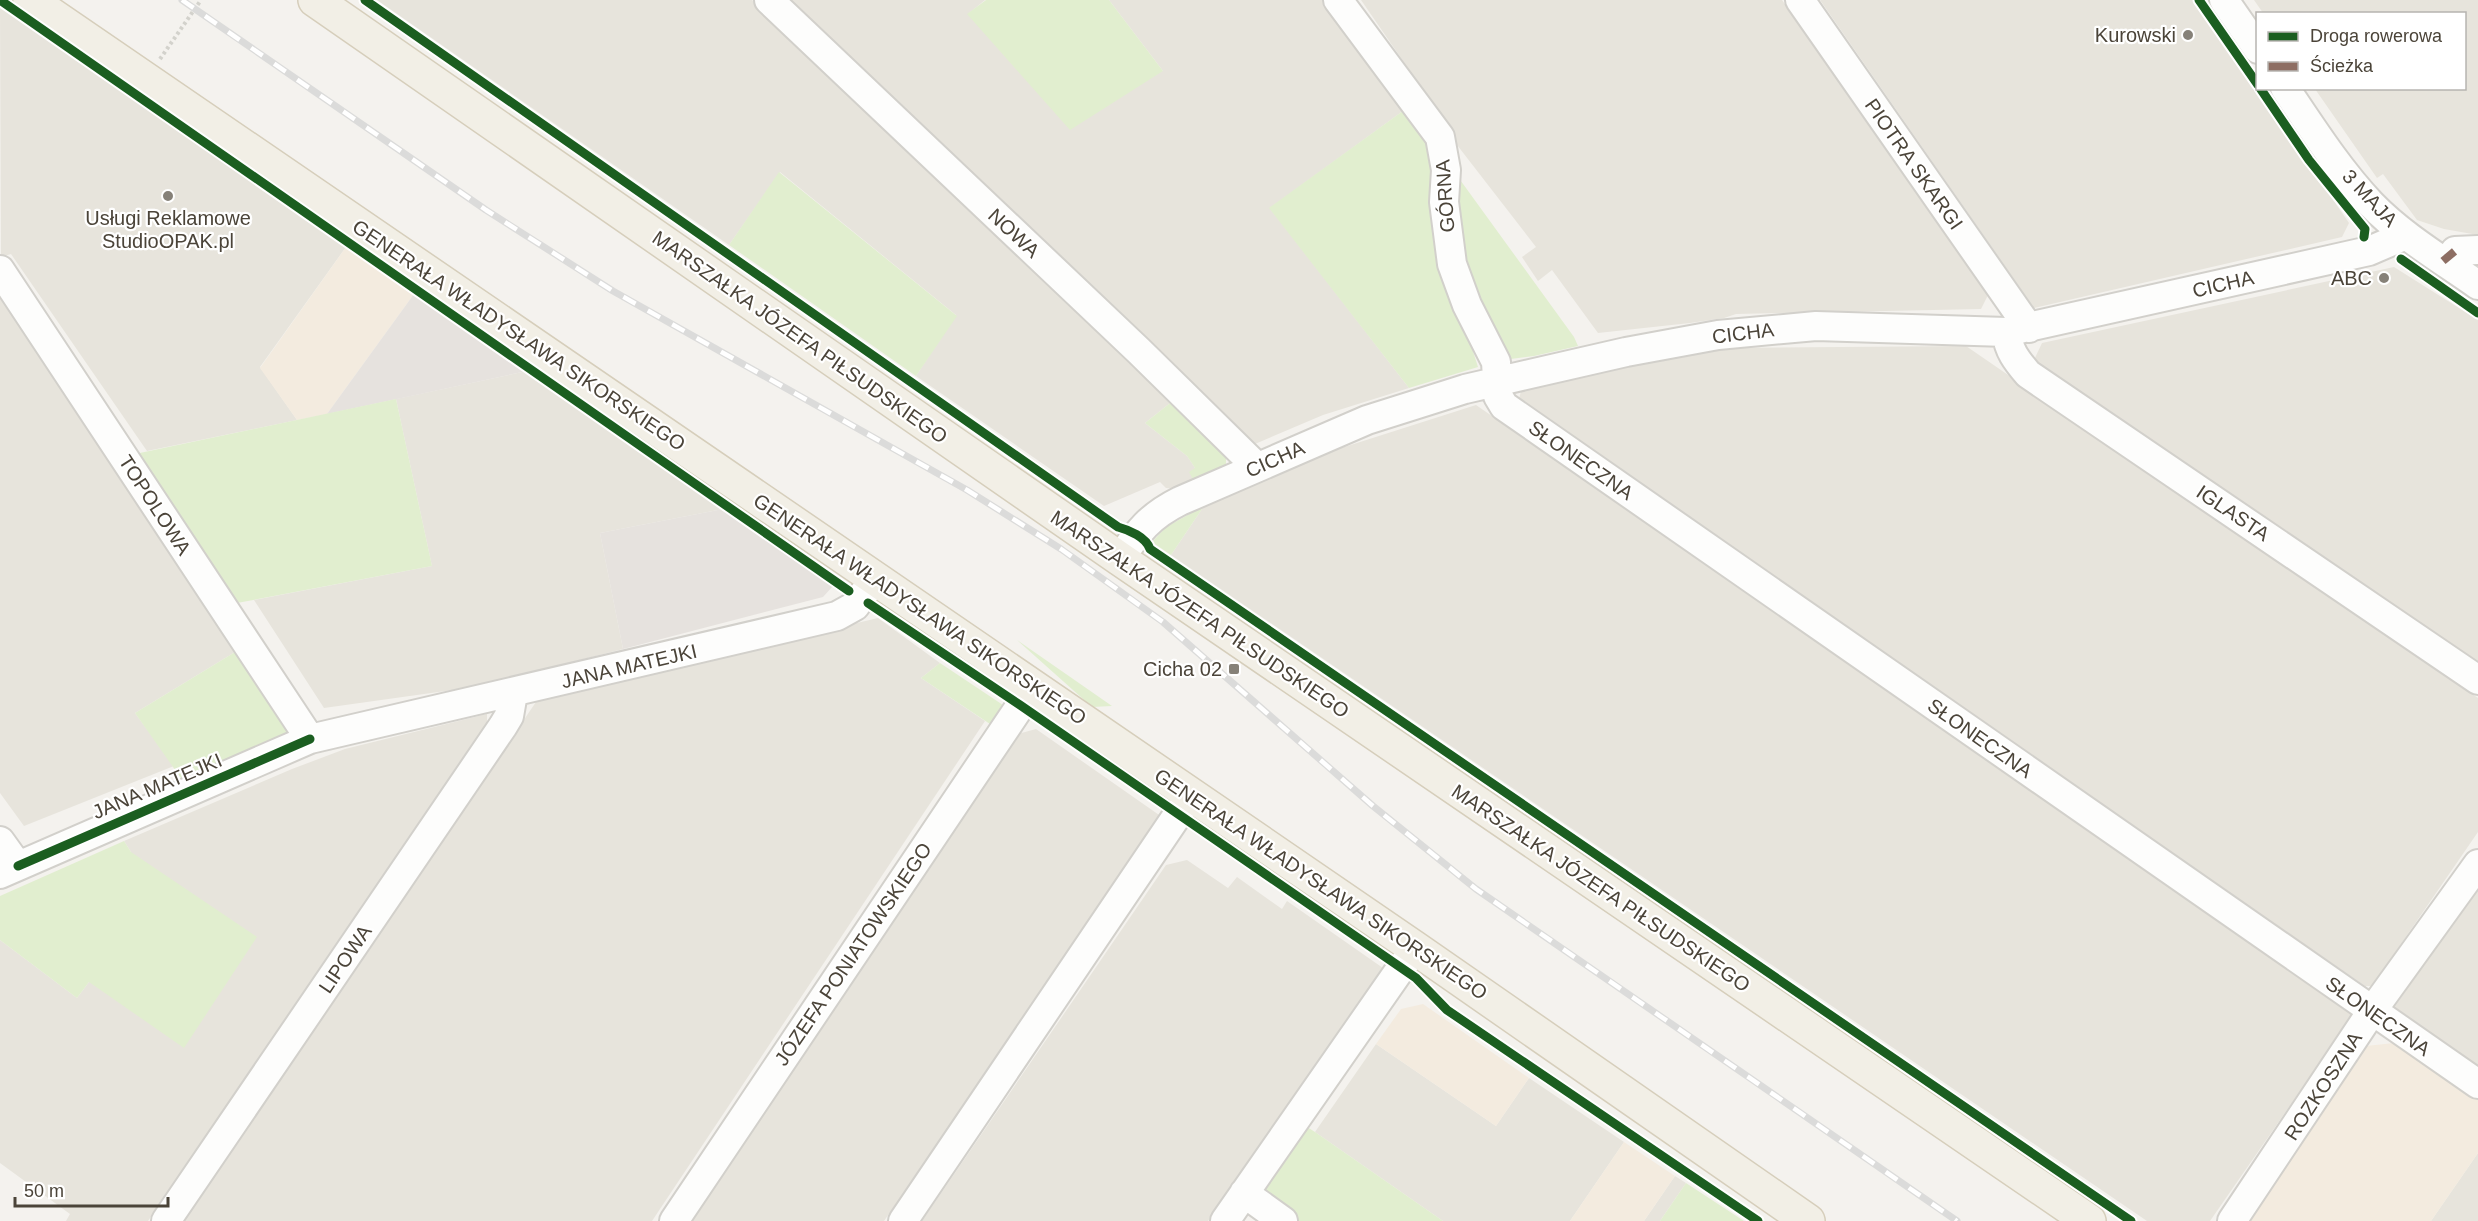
<svg xmlns="http://www.w3.org/2000/svg" width="2478" height="1221" font-family="Helvetica,sans-serif">
  <rect width="100%" height="100%" fill="#f4f2ee"/>
  <path fill="#e7e4dc" d="M377 0H752L1174 400 1145 423 1187 456 1195 468 1194 481 1178 489 1166 488 1160 482 1104 506 916 376 956 315 780 172 729 245Z
    M787 0H985L968 14 1163 71 1109 0H1329L1407 108 1270 208 1409 388 1323 415 1255 444Z
    M1361 0H1782L1988 295 1981 309 1736 314 1724 318 1690 323 1598 333 1552 270 1538 281 1522 257 1536 247 1416 92 1421 87Z
    M1820 0H2196L2349 223 2342 237 2034 308Z
    M2254 0H2478V235L2444 229 2417 220 2383 174 2377 178 2315 89 2464 88V14L2263 13Z
    M0 7 346 247 260 367 297 420 147 451 11 254 1 257Z
    M2394 267 2478 320V664L2034 360 2042 343Z
    M0 283 240 649 135 713 174 766 24 826 0 793Z
    M1966 346 2478 698V832L2372 986H2365L1518 403 1522 387 1705 348Z
    M527 371 723 509 600 533 623 649 474 687 324 708 254 600 432 566 396 399Z
    M1476 405 2355 1012 2210 1221H2147L1171 555 1204 506 1335 450Z
    M878 618 940 663 921 678 985 721 652 1221H181L536 702 629 677Z
    M487 714V730L148 1221H66L70 1214 0 1163V940L77 998 89 982 131 852 124 841 292 769 345 749Z
    M1036 729 1162 817 884 1221H689L1014 735Z
    M1187 860 1228 888 1237 877 1282 909 1287 901 1383 968 1208 1221H922L1166 865Z
    M2478 887V1066L2394 1008Z
    M1376 1044 1496 1126 1529 1078 1624 1142 1570 1221H1443L1315 1132Z
    M2478 1153V1221H2431Z
    M1675 1176 1686 1183 1660 1221H1644Z"/>
  <path fill="#f3ebdf" d="M346 247 414 294 327 414 297 420 260 368Z
    M1423 1004 1529 1078 1496 1126 1376 1044 1401 1009Z
    M2394 1043 2478 1098V1153L2431 1221H2248L2366 1046Z
    M1624 1142 1675 1176 1644 1221H1570Z"/>
  <path fill="#e6e2de" d="M414 294 527 371 327 414Z
    M723 509 833 586 823 597 623 649 600 533Z"/>
  <path fill="#e1eecf" d="M986 0H1109L1163 71 1070 130 967 14Z
    M1407 108 1436 148 1469 339 1478 367 1409 388 1269 208Z
    M779 172 957 316 916 376 729 245Z
    M1458 177 1574 337 1578 346 1534 356 1503 360 1456 241Z
    M396 399 432 566 237 603 135 454Z
    M1174 400 1226 451V466L1194 481 1189 472 1195 468 1187 456 1145 423Z
    M1204 506 1171 555 1152 542 1166 527Z
    M1017 640 1112 706 1092 707Z
    M240 649 276 704 288 732 185 784 135 713Z
    M940 663 1003 705 990 724 921 678Z
    M124 841 131 852 257 937 184 1048 89 982 77 998 0 940V896Z
    M1304 1125 1315 1132 1443 1221H1292L1255 1196Z
    M1686 1183 1744 1221H1660Z"/>
  <g fill="none" stroke-linecap="round" stroke-linejoin="round">
    <defs>
      <path id="minor" d="M769 0 1139 351 1257 467
        M1338 0 1440 137 1446 170 1444 202 1452 264 1467 305 1496 362 1498 396 1504 406 2478 1084
        M1800 0 2029 328
        M2224 0 2258 49
        M2285 88C2312 128 2338 169 2371 204 2402 236 2441 259 2478 285
        M2455 251 2478 250
        M0 270 310 739
        M2006 332C2009 351 2016 360 2028 374L2478 680
        M1120 559C1138 531 1150 516 1180 501L1367 420 1465 389 1626 352 1718 335 1816 326 2006 332 2369 251 2406 235
        M0 841 18 866
        M0 874 310 739 837 616 855 606 875 578
        M1244 1193 1283 1221
        M166 1221 503 726 509 716 513 693
        M674 1221 1033 687
        M903 1221 1191 795
        M1225 1221 1415 948
        M2232 1221 2372 1011 2478 864"/>
      <path id="major" d="M30 0 1415 948 1808 1221
        M315 0 1120 559 2089 1221"/>
    </defs>
    <use href="#minor" stroke="#d2d0cb" stroke-width="32"/>
    <use href="#major" stroke="#d6cebb" stroke-width="36"/>
    <path stroke="#d3d2cc" stroke-width="4" stroke-dasharray="3 3" stroke-linecap="butt" d="M160 59 201 0"/>
    <use href="#minor" stroke="#fdfdfc" stroke-width="28"/>
    <use href="#major" stroke="#f2efe6" stroke-width="33"/>
    <defs>
      <path id="rail" d="M182 0 486 210 613 291 967 490 1061 549 1163 622 1373 806 1476 889 1957 1221"/>
    </defs>
    <use href="#rail" stroke="#dbdbda" stroke-width="7"/>
    <use href="#rail" stroke="#fff" stroke-width="4.5" stroke-dasharray="14" stroke-linecap="butt"/>
    <path stroke="#8d6e63" stroke-width="8" stroke-dasharray="15 8" stroke-linecap="butt" d="M2443 261 2455 251"/>
    <defs>
      <path id="cycleway" d="M0 0 849 591
        M365 0 1118 527C1129 530 1146 537 1150 549L2131 1221
        M2199 0 2258 85
        M2260 88 2309 160 2365 229 2364 237
        M2401 259 2478 313
        M868 603 1020 705 1416 978 1447 1010 1758 1221
        M18 866 310 739"/>
    </defs>
    <use href="#cycleway" stroke="#fff" stroke-width="13"/>
    <use href="#cycleway" stroke="#1b5e20" stroke-width="9"/>
  </g>
  <g fill="#868178" stroke="#fff" stroke-width="2">
    <circle cx="2188" cy="35" r="6"/>
    <circle cx="168" cy="196" r="6"/>
    <circle cx="2384" cy="278" r="6"/>
    <rect x="1228" y="663" width="12" height="12" rx="3"/>
  </g>
  <g text-anchor="middle" dominant-baseline="central" stroke-width="4.5" stroke-linejoin="round" paint-order="stroke">
    <g font-size="20" fill="#4b4439" stroke="#fff" text-anchor="end">
      <text x="2176" y="35">Kurowski</text>
      <text x="168" y="218" text-anchor="middle">Usługi Reklamowe<tspan x="168" dy="23">StudioOPAK.pl</tspan></text>
      <text x="2372" y="278">ABC</text>
      <text x="1222" y="669">Cicha 02</text>
    </g>
    <g font-size="20" fill="#4b4439" stroke="#fff">
      <text transform="translate(1914 164) rotate(55)">PIOTRA SKARGI</text>
      <text transform="translate(1445 196) rotate(-94)">GÓRNA</text>
      <text transform="translate(2370 198) rotate(47)">3 MAJA</text>
      <text transform="translate(1014 233) rotate(43)">NOWA</text>
      <text transform="translate(2223 284) rotate(-13)">CICHA</text>
      <text transform="translate(1743 333) rotate(-7)">CICHA</text>
      <text transform="translate(519 335) rotate(34)">GENERAŁA WŁADYSŁAWA SIKORSKIEGO</text>
      <text transform="translate(800 337) rotate(35)">MARSZAŁKA JÓZEFA PIŁSUDSKIEGO</text>
      <text transform="translate(1275 459) rotate(-24)">CICHA</text>
      <text transform="translate(1581 460) rotate(35)">SŁONECZNA</text>
      <text transform="translate(155 505) rotate(57)">TOPOLOWA</text>
      <text transform="translate(2233 513) rotate(34)">IGLASTA</text>
      <text transform="translate(920 609) rotate(34)">GENERAŁA WŁADYSŁAWA SIKORSKIEGO</text>
      <text transform="translate(1200 614) rotate(34)">MARSZAŁKA JÓZEFA PIŁSUDSKIEGO</text>
      <text transform="translate(629 666) rotate(-13)">JANA MATEJKI</text>
      <text transform="translate(1980 738) rotate(35)">SŁONECZNA</text>
      <text transform="translate(157 786) rotate(-23)">JANA MATEJKI</text>
      <text transform="translate(1321 884) rotate(34)">GENERAŁA WŁADYSŁAWA SIKORSKIEGO</text>
      <text transform="translate(1601 888) rotate(34)">MARSZAŁKA JÓZEFA PIŁSUDSKIEGO</text>
      <text transform="translate(853 954) rotate(-56)">JÓZEFA PONIATOWSKIEGO</text>
      <text transform="translate(345 959) rotate(-56)">LIPOWA</text>
      <text transform="translate(2378 1016) rotate(35)">SŁONECZNA</text>
      <text transform="translate(2323 1086) rotate(-57)">ROZKOSZNA</text>
    </g>
  </g>
  <rect x="2256" y="12" width="210" height="78" fill="#ffffff" stroke="#b7b4b0" stroke-width="1.5"/>
  <rect x="2268" y="32" width="30" height="9" fill="#1b5e20" stroke="#b7b4b0" stroke-width="1.5"/>
  <text x="2310" y="42" font-size="18" fill="#4b4439">Droga rowerowa</text>
  <rect x="2268" y="62" width="30" height="9" fill="#8d6e63" stroke="#b7b4b0" stroke-width="1.5"/>
  <text x="2310" y="72" font-size="18" fill="#4b4439">Ścieżka</text>
  <path d="M15 1197v9h153v-9" fill="none" stroke="#4b4439" stroke-width="3"/>
  <text x="24" y="1197" font-size="18" fill="#4b4439" stroke="#ffffff" stroke-width="4.5" paint-order="stroke">50 m</text>
</svg>
